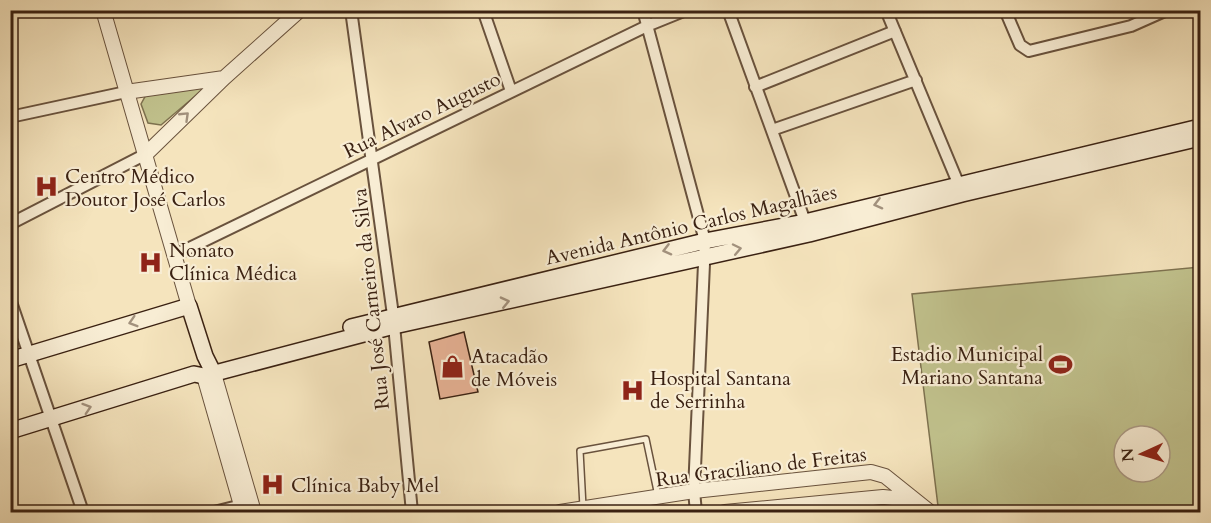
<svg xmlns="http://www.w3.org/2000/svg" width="1211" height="523" font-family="Cardo,serif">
  <rect width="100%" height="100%" fill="#f5e4bd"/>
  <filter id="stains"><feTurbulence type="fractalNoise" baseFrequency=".00333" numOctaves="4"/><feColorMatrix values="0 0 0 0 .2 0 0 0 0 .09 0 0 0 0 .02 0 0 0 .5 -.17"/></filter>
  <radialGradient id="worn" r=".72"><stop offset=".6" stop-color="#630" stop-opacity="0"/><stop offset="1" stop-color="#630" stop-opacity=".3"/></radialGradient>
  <path fill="#c1c28d" stroke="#7e7250" stroke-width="1.5" fill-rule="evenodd" d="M207 86 161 125 148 123 141 104 146 95Z
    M1200 267V512H946L938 506 912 294ZM1124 436H1160V472H1124Z"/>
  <path fill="#e7b295" stroke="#3a2112" stroke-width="1.5" d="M464 332 478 392 440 399 429 342Z"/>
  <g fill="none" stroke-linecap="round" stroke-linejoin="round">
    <defs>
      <path id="service" d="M583 507 580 451 646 439 658 496"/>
      <path id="minor" d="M351 10 393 315 412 512
        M483 10 511 91
        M643 10 705 241 694 491 696 512
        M728 10 807 227
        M886 10 961 190
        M1005 10 1020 45 1029 51 1131 26 1167 10
        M755 87 895 31
        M10 117 126 92
        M772 130 916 80
        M10 224 146 154
        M175 255 649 25 686 10
        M10 299 83 512
        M905 493 908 512
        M214 512 246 504"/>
      <path id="tertiary" d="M103 10 189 306
        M126 92 224 78
        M146 154 224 78 300 10
        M214 374 254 512
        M204 376 243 512
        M560 512 694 491 871 472 885 476 930 512
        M725 512 883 497 913 500"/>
      <path id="secondary" d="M351 327 705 241 805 222 1200 127
        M10 360 189 306 205 356 214 374
        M10 431 194 374 204 376 394 326 809 234 962 194 1200 138"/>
    </defs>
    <use href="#service" stroke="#69523d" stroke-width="8"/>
    <use href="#minor" stroke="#69523d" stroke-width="14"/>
    <use href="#tertiary" stroke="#69523d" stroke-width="16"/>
    <use href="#secondary" stroke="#3a2112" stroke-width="18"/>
    <use href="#service" stroke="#f8edd4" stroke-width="5"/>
    <use href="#minor" stroke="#f8edd4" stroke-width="10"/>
    <use href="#tertiary" stroke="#f8edd4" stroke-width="14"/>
    <use href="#secondary" stroke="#f8edd4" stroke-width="15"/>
  </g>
  <defs><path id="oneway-chevron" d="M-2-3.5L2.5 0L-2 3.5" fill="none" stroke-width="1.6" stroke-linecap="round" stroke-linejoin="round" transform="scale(1.5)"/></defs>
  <g stroke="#a2917d">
    <use href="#oneway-chevron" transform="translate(185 116) rotate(-44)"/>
    <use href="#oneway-chevron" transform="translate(878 204) rotate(166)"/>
    <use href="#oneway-chevron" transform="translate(737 249) rotate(-12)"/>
    <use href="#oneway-chevron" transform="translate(667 250) rotate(166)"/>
    <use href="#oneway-chevron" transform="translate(505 302) rotate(-13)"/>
    <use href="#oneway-chevron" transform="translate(133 322) rotate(163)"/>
    <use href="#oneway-chevron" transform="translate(87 408) rotate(-18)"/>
  </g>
  <defs>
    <symbol id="hospital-bare" viewBox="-9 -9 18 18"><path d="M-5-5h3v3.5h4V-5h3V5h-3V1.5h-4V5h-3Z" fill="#8f2418" stroke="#f8edd4" stroke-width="2.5" paint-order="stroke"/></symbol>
    <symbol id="stadium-bare" viewBox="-9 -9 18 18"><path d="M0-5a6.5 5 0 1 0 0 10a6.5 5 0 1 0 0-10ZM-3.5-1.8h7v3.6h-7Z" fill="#8f2418" stroke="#f8edd4" stroke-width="2.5" paint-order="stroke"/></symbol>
    <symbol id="shop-bare" viewBox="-9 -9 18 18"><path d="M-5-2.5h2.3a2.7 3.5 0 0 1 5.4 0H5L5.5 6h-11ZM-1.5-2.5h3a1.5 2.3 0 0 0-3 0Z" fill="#8f2418" stroke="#f8edd4" stroke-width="2.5" paint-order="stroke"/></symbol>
  </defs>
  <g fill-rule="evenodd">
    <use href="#hospital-bare" x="30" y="170" width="33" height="33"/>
    <use href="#hospital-bare" x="134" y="246" width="33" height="33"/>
    <use href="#stadium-bare" x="1044" y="348" width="33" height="33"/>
    <use href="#shop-bare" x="436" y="350" width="33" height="33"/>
    <use href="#hospital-bare" x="616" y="374" width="33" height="33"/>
    <use href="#hospital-bare" x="256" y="468" width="33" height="33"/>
  </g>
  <g text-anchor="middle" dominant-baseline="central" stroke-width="4.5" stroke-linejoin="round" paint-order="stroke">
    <g font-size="20" fill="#3a2112" stroke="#f8edd4">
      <text transform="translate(422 115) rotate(-26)">Rua Alvaro Augusto</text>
      <text transform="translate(691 225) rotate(-13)">Avenida Antônio Carlos Magalhães</text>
      <text transform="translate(371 299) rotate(-96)">Rua José Carneiro da Silva</text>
      <text transform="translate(761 467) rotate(-7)">Rua Graciliano de Freitas</text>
    </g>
    <g font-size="20" fill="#3a2112" stroke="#f8edd4" text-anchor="start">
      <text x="65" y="176">Centro Médico<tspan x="65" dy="23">Doutor José Carlos</tspan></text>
      <text x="169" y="250">Nonato<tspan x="169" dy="23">Clínica Médica</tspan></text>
      <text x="1043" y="354" text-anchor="end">Estadio Municipal<tspan x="1043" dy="23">Mariano Santana</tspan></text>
      <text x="471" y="356">Atacadão<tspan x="471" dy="23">de Móveis</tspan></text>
      <text x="650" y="378">Hospital Santana<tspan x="650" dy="23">de Serrinha</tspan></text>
      <text x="291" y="485">Clínica Baby Mel</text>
    </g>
  </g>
  <rect width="1211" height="523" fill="none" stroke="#f5e4bd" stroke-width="36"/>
  <rect x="12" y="12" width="1187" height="499" fill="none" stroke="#3a2112" stroke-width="3"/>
  <rect x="18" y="18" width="1175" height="487" fill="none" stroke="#3a2112" stroke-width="1.5"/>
  <g transform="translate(1142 454) rotate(266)"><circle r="28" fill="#f8edd4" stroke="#ac9b86" stroke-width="1.5"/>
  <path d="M0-4.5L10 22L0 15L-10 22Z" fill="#8f2418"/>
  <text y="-9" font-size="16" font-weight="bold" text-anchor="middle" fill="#3a2112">N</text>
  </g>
  <rect width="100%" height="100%" filter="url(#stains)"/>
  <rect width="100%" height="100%" fill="url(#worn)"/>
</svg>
